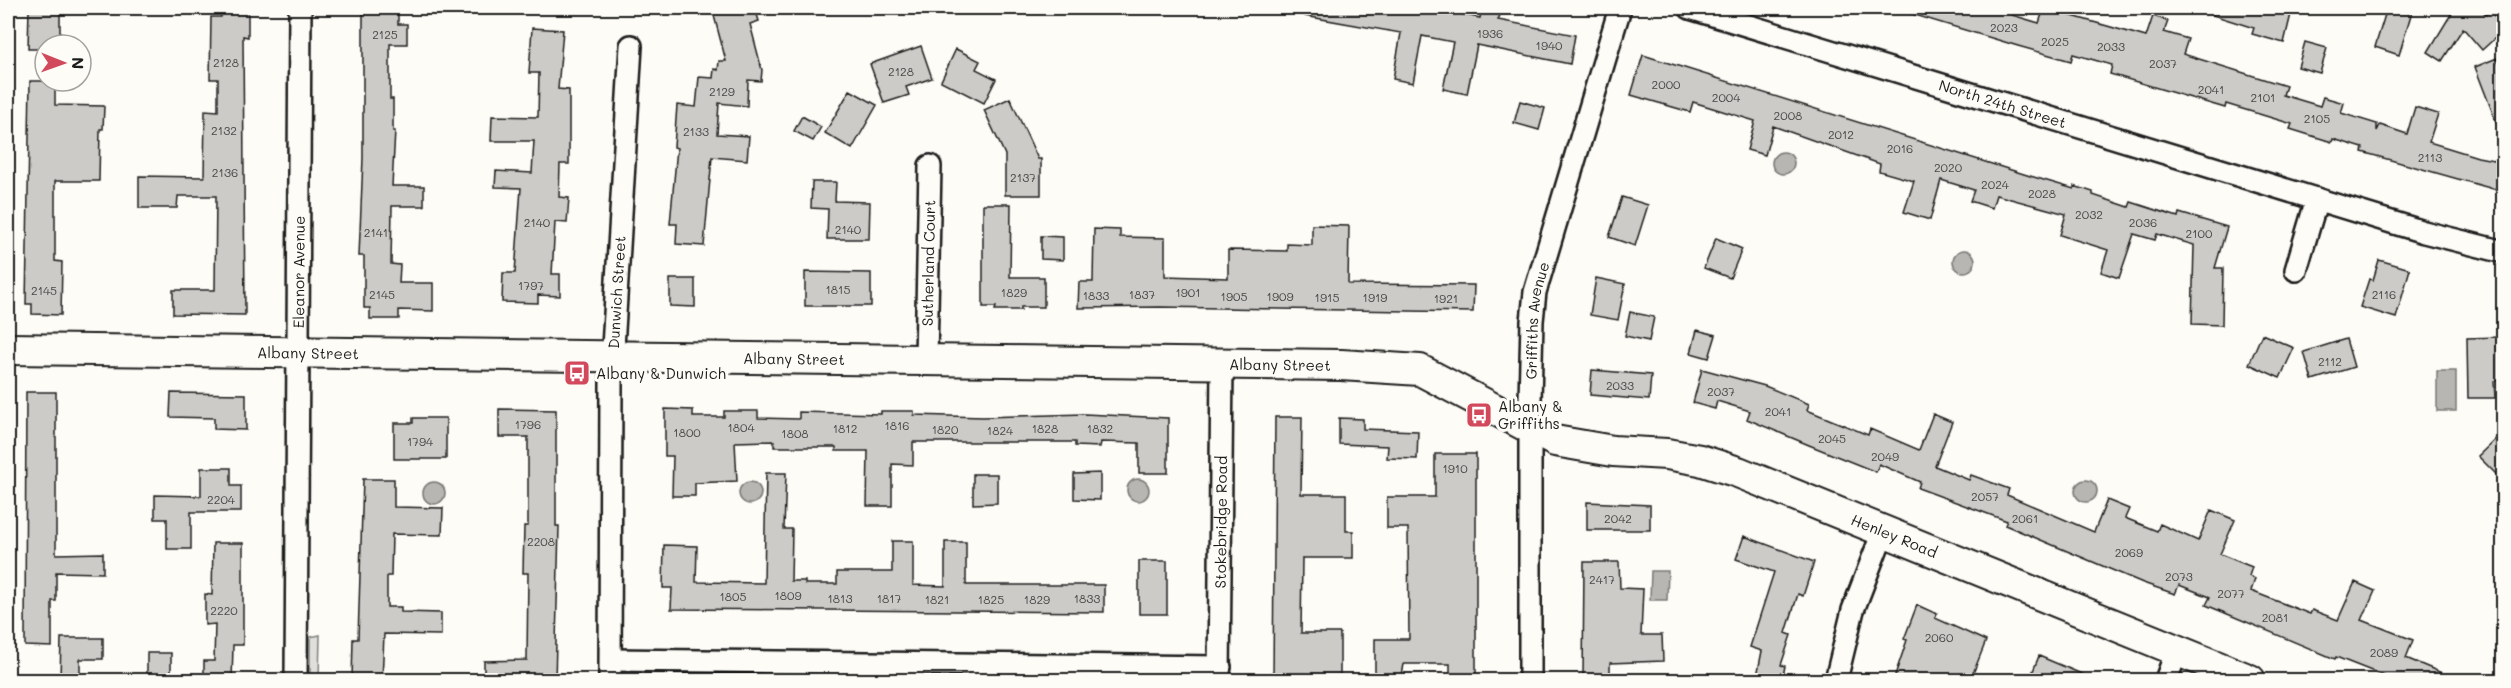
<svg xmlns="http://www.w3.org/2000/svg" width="2511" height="688" font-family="Mali,sans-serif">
  <rect width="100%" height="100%" fill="#fdfcf7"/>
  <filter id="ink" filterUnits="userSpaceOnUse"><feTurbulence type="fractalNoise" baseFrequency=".0167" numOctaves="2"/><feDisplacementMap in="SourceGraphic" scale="12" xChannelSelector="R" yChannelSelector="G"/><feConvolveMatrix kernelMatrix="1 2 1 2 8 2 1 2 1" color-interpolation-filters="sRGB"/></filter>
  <g filter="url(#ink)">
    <path fill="#e0dfdb" stroke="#7e7e7c" stroke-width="1.5" d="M320 635 319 680 310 679V637Z"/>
    <path fill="#b7b6b2" stroke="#797876" stroke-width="1.5" d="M1772 163a11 11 0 1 1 22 0a11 11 0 1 1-22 0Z
      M1953 261a11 11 0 1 1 22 0a11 11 0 1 1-22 0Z
      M2437 371H2456V411H2437Z
      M1127 490a11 11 0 1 1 22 0a11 11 0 1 1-22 0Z
      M2075 491a11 11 0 1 1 22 0a11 11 0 1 1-22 0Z
      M423 493a11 11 0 1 1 22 0a11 11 0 1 1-22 0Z
      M739 493a11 11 0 1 1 22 0a11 11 0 1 1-22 0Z
      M1651 571H1668L1667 600H1650Z"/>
    <path fill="#cccbc8" stroke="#1c1c1c" stroke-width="1.5" d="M29 8H60V45H45V49H28Z
      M221 8H248V37L243 36 245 315 173 314V290H215L216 196H178L177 208H139V176L204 177 205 110 218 111V79H210L211 17H221Z
      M363 8H398V24H407V44H390V99H393V131H395L392 186H424V206H392L391 264 400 265 399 283H433V311L399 310V319H370V308H364V256H359L363 158Z
      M712 8H755L759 21 750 24 762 70 761 81 748 80 747 106 719 103 717 134 749 136 747 160 712 157 704 246 676 244 677 224H670L677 148 674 147 677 105 696 107 699 77 713 78 714 69 718 70 719 61H726Z
      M1305 8H1431L1480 18 1481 11 1500 15 1498 20 1575 35 1570 64 1477 45 1467 94 1443 89 1453 42 1422 36 1413 83 1393 79 1401 33 1305 16Z
      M1905 8H1989L2039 23 2044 8 2146 37 2153 16 2168 21 2164 32 2188 39 2183 54 2286 86 2283 95 2320 106 2323 97 2344 103 2341 113 2377 124V131L2380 125 2407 134 2415 107 2438 114 2429 142 2478 157 2504 162V192L2362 152 2363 148 2333 139 2332 142 2290 129 2292 124 2226 104 2225 108 2110 74 2112 65 2073 54 2071 61 2018 46 1905 12Z
      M2200 8H2268L2291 14 2284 43 2252 34 2254 28 2200 11Z
      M2387 8H2413L2399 55 2375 47Z
      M2452 8H2480L2486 15 2490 11 2504 26V30L2482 50 2463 28 2442 61 2428 52 2453 11Z
      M532 28 563 30 558 89 569 90V164H560L559 197 569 198 567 223 555 222 552 274H560V296L538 295V303L502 302 503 273H515L521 188 495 187 496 171 532 173 534 141H491L492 116 538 117 539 73H529Z
      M2305 42 2327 48 2320 73 2298 67Z
      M921 46 932 78 906 87 909 95 884 103 870 64Z
      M956 49 980 61 976 69 996 79 984 103 941 81Z
      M1643 55 2027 175 2074 189V186L2093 192V195L2129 207 2131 202 2178 217 2179 213 2227 227 2215 268H2223L2222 325 2192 324 2194 245 2157 234 2155 240 2134 234 2119 278 2101 272 2108 250 2060 235 2066 214 1996 195 1992 208 1970 201 1974 190 1941 180 1930 220 1904 212 1914 181 1879 171 1880 164 1773 126 1765 155 1747 150 1755 121 1693 102 1690 112 1631 95Z
      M2497 58 2504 75 2502 137 2475 67Z
      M30 81H55V105L104 106 103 129H100L99 181H55V261L62 262 61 315 32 314V304H26Z
      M850 90 877 105 852 149 825 133Z
      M1010 98 1038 159H1041V195H1005V155L984 110Z
      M1520 101 1545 108 1539 130 1514 123Z
      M802 116 821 127 813 141 794 131Z
      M812 182H836L835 201 870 202 869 239H827L828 209 811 208Z
      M1622 197 1648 205 1635 246 1609 237Z
      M983 204H1011L1010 277H1044V307H1021V310H995L996 307H983Z
      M1312 225 1349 226 1348 284 1474 285 1473 312 1160 307 1078 308 1079 282H1093L1094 229 1120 230V237L1165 238V276L1228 278V250L1287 251V244L1312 245Z
      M1041 236 1063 237V260L1041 259Z
      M1716 238 1742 249 1730 278 1704 268Z
      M2379 260 2410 269 2396 318 2360 307 2369 279 2373 280Z
      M805 272 871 273V306H805Z
      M1596 278 1625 284 1618 320 1590 315Z
      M670 279H695V307L670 306Z
      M1630 312 1654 317 1649 341 1625 336Z
      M1697 330 1716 335 1709 358 1691 353Z
      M2262 334 2294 348 2280 378 2249 364Z
      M2500 337 2501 381H2494L2495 398H2468L2467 338Z
      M2346 339 2354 367 2312 380 2304 352Z
      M1702 369 1765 386 1809 404 1807 410 1868 435 1870 429 1919 450 1933 414 1952 422 1935 466 1969 480 1971 475 2009 489 2007 495 2094 532 2107 500 2129 509 2125 518 2157 531 2160 524 2198 541 2211 510 2235 520 2220 554 2252 567 2249 576 2255 579 2251 591 2310 614 2312 610 2338 620 2355 582 2375 591 2362 620 2413 640 2406 658 2461 681H2397L2336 657 2335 659 2206 605 2210 597 2179 585 2175 594 2143 583 2005 525 2007 521 1918 488 1920 482 1879 464 1876 472 1809 445 1747 419 1750 411 1717 401 1715 409 1693 403Z
      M1592 370 1651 375 1649 400 1590 395Z
      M26 392H56V554L103 553V573L56 572V601H52V647L25 646Z
      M171 393 246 394V430L214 429V418L170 417Z
      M499 409 556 410V526H559L555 681H484V661L527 660 528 573H523L524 526H528V437H499Z
      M665 409 693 410V417H724V411H758V418L799 419V412L881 414V411H914V415L983 417 1084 414 1168 418V473H1139V443L1101 442 1100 447 1075 446V442H913V465L892 464V506H867L868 451H836V447H774V441L735 442 737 481 695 483V496H672L673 456H665Z
      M1275 417H1302L1301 494H1346V531H1353V558H1302L1301 633H1340V681H1273Z
      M413 418H446V459H394V423H413Z
      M1339 418 1363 419V429L1418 431 1417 459 1387 458 1388 446 1339 444Z
      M2504 431V482L2478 456Z
      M1435 454H1476V681H1450V664H1404L1401 681H1375V639H1409L1408 528H1387V497H1435Z
      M201 468H231V486H241V512H191V549H167V519H155V495L201 496Z
      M766 473H786L784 529H792L791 581H805V584H837V572H892V541H913V585L945 586V542H966V585H1104V612L671 609 672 588H663L664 545 697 546 696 582 764 583Z
      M1100 473V500L1074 499V474Z
      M973 474H997V503L973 504Z
      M363 479H394V507L443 508 442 535 392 534 391 576H387V607H401V612L441 613V635L384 634 382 681H352L353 639H358Z
      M1587 502 1650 505V530H1587Z
      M1744 536 1814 562 1803 596 1798 594 1786 633 1791 635 1781 665 1785 666 1782 681H1756L1762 651 1750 647 1774 572 1736 559Z
      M213 543H243V645H233L232 681H204V661H214L215 624 205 625V594L212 595Z
      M1139 561H1167V614H1139Z
      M1584 562H1619L1620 588 1643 589 1641 635H1662L1663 661 1610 663V681H1583Z
      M1917 605 1937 614 1935 618 1986 641 1970 681H1893L1907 640 1904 639Z
      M61 638H103V659H80V681H60Z
      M147 653H171V676H147Z
      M2039 656 2096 680V681H2029Z"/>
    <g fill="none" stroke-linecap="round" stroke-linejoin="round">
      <defs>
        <g id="street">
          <path id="s1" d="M1690 8 2424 232 2504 252"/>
          <path d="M2296 270 2317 199"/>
          <path id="s2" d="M926 359 930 166"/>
          <path d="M611 660 1220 667"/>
          <path id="s3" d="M296 680 300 8"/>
          <path id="s4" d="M610 680 611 381 631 46"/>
          <path id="s5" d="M1219 680 1222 363"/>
          <path id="s6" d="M1530 680V400L1532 321 1535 292 1620 8"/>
          <path d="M1836 680 1853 610 1883 532"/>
          <path d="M2166 680 2177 650"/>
        </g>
        <g id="secondary">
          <path id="s7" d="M8 349 1341 365 1420 370 1555 441 1613 451 1667 454 1700 460 1738 472 2250 680"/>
        </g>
      </defs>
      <use href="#street" stroke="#1c1c1c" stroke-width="26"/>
      <use href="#secondary" stroke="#1c1c1c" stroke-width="34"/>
      <use href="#street" stroke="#fdfcf7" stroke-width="21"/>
      <use href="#secondary" stroke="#fdfcf7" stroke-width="30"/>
    </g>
  </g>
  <defs>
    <symbol id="bus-square" viewBox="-11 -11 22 22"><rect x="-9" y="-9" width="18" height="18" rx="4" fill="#d1495b" stroke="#fdfcf7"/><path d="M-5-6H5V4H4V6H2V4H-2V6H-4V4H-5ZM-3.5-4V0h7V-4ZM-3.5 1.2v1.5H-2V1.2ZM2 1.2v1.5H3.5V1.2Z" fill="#fff"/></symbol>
  </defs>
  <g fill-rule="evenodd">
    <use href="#bus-square" x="562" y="358" width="30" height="30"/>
    <use href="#bus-square" x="1464" y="400" width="30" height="30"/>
  </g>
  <g text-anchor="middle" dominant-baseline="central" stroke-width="6" stroke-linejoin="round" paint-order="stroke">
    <g font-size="12" fill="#484847">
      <text x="2004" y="27">2023</text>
      <text x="1490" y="33">1936</text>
      <text x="385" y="34">2125</text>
      <text x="2055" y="41">2025</text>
      <text x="1549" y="45">1940</text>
      <text x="2111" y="46">2033</text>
      <text x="226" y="62">2128</text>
      <text x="2163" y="63">2037</text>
      <text x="901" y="71">2128</text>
      <text x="1666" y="84">2000</text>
      <text x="2211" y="89">2041</text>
      <text x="722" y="91">2129</text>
      <text x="1726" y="97">2004</text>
      <text x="2263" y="97">2101</text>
      <text x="1788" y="115">2008</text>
      <text x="2317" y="118">2105</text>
      <text x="224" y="130">2132</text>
      <text x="696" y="131">2133</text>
      <text x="1841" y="134">2012</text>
      <text x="1900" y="148">2016</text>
      <text x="2430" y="157">2113</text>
      <text x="1948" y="167">2020</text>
      <text x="225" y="172">2136</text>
      <text x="1023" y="177">2137</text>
      <text x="1995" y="184">2024</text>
      <text x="2042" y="193">2028</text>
      <text x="2089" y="214">2032</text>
      <text x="537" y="222">2140</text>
      <text x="2143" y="222">2036</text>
      <text x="848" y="229">2140</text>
      <text x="376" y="232">2141</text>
      <text x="2199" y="233">2100</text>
      <text x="531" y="285">1797</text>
      <text x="838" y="289">1815</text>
      <text x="44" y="290">2145</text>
      <text x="1014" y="292">1829</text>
      <text x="1188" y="292">1901</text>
      <text x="382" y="294">2145</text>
      <text x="1142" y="294">1837</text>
      <text x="2384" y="294">2116</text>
      <text x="1096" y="295">1833</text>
      <text x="1234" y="296">1905</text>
      <text x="1280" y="296">1909</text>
      <text x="1327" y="297">1915</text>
      <text x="1375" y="297">1919</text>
      <text x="1446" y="298">1921</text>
      <text x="2330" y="361">2112</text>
      <text x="1620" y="385">2033</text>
      <text x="1721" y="391">2037</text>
      <text x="1778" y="411">2041</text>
      <text x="528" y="424">1796</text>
      <text x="897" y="425">1816</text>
      <text x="741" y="427">1804</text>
      <text x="845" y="428">1812</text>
      <text x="1045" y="428">1828</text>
      <text x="1100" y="428">1832</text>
      <text x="945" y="429">1820</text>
      <text x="1000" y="430">1824</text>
      <text x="687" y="432">1800</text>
      <text x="795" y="433">1808</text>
      <text x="1832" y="438">2045</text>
      <text x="420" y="441">1794</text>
      <text x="1885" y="456">2049</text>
      <text x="1455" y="468">1910</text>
      <text x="1985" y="496">2057</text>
      <text x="221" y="499">2204</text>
      <text x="1618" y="518">2042</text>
      <text x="2025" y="518">2061</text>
      <text x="541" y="541">2208</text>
      <text x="2129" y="552">2069</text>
      <text x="2179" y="576">2073</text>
      <text x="1602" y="579">2417</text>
      <text x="2231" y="593">2077</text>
      <text x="788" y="595">1809</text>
      <text x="733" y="596">1805</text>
      <text x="840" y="598">1813</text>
      <text x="889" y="598">1817</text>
      <text x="1087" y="598">1833</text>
      <text x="937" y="599">1821</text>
      <text x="991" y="599">1825</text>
      <text x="1037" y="599">1829</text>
      <text x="224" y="610">2220</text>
      <text x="2275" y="617">2081</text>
      <text x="1939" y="637">2060</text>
      <text x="2384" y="652">2089</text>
    </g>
    <g font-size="15" fill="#1c1c1c" stroke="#fdfcf7">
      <text stroke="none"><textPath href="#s1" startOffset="327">North 24th Street</textPath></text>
      <text stroke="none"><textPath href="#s2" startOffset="96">Sutherland Court</textPath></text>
      <text stroke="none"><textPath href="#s3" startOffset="408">Eleanor Avenue</textPath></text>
      <text stroke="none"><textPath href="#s4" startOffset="388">Dunwich Street</textPath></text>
      <text stroke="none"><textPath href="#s6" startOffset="360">Griffiths Avenue</textPath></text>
      <text stroke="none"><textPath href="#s7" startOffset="300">Albany Street</textPath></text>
      <text stroke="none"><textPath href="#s7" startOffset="786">Albany Street</textPath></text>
      <text stroke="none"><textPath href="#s7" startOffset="1272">Albany Street</textPath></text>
      <text stroke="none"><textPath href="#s5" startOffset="158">Stokebridge Road</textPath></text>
      <text stroke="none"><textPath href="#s7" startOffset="1920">Henley Road</textPath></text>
    </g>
    <g font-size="15" fill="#1c1c1c" stroke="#fdfcf7" text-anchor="start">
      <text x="596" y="373">Albany &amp; Dunwich</text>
      <text x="1498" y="406">Albany &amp;<tspan x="1498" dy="17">Griffiths</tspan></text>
    </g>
  </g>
  <rect width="2511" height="688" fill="none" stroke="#fdfcf7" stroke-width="30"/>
  <rect x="15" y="15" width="2481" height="658" fill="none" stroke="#1c1c1c" stroke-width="2" filter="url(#ink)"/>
  <g transform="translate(63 63) rotate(91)"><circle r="28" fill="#fdfcf7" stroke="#a3a29f" stroke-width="1.5"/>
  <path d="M0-4.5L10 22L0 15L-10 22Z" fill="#d1495b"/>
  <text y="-9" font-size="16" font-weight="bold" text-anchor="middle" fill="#1c1c1c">N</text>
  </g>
</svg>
